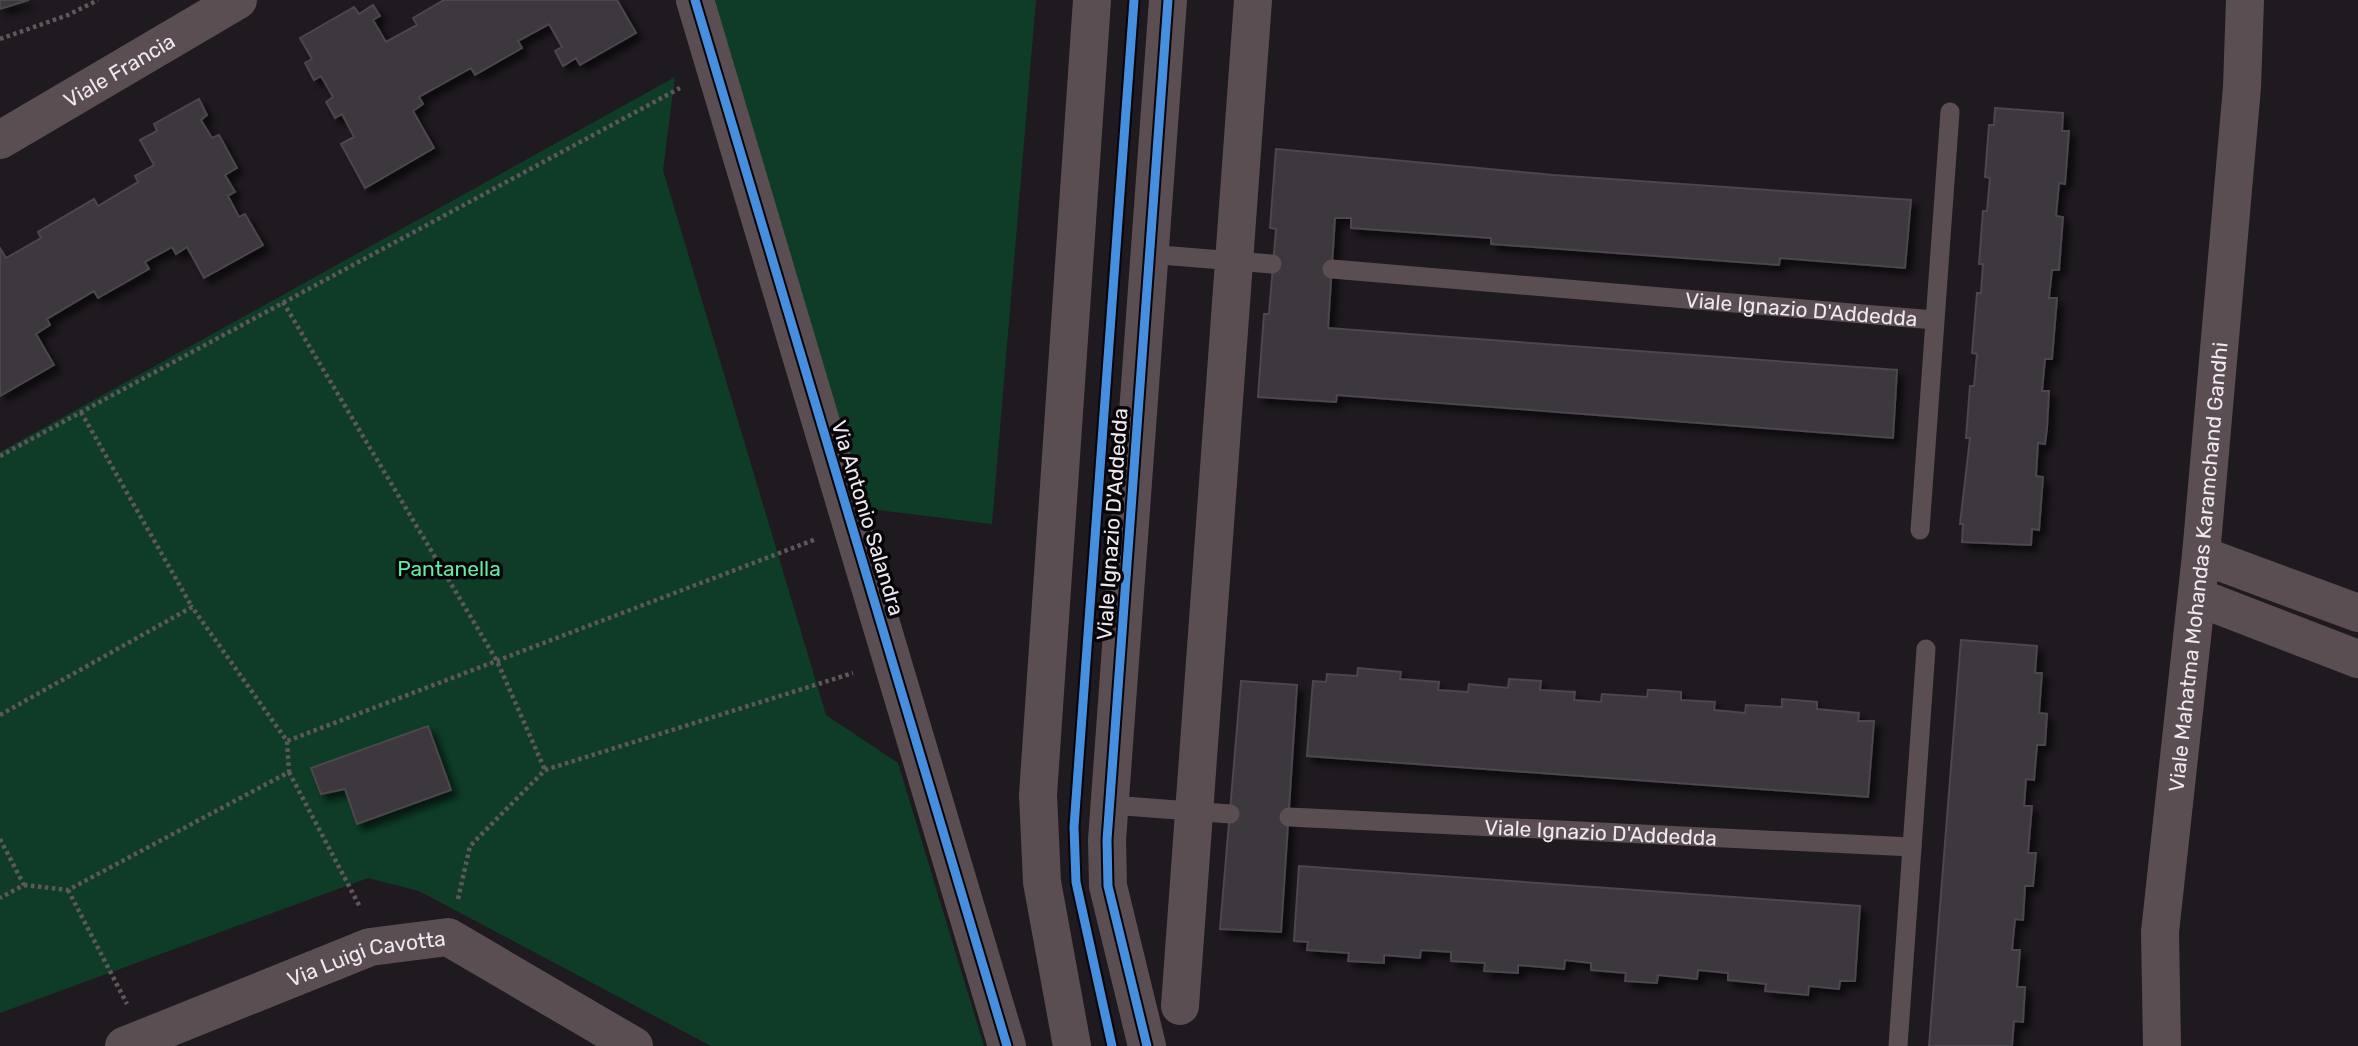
<svg xmlns="http://www.w3.org/2000/svg" width="2358" height="1046" font-family="Rubik,sans-serif">
  <defs>
    <filter id="shadow"><feDropShadow dx="6" dy="6" stdDeviation="3.5" flood-color="#0009"/></filter>
  </defs>
  <rect width="100%" height="100%" fill="#1f1a20"/>
  <path fill="#0e3c27" d="M709 0H1036L992 524 861 508Z
    M675 77 663 170 826 715 898 763 984 1046H711L419 891 368 878 0 1013V452Z"/>
  <path fill="#3c383d" stroke="#4b464d" stroke-width="2" filter="url(#shadow)" d="M0 0H29L0 9Z
    M444 0H617L636 33 580 65 576 58 563 66 555 51 562 47 549 24 518 41 522 48 475 75 471 68 419 97 423 104 413 111 434 148 365 188 341 144 354 137 342 114 335 118 333 114 326 102 333 97 321 76 314 80 305 63 312 59 300 38 354 7 359 14 373 5 380 16 373 20 386 42 417 25 413 18Z
    M199 99 207 115 201 120 212 138 219 135 237 168 225 175 235 192 228 196 239 217 245 214 263 245 204 278 187 247 176 254 172 247 145 262 149 269 98 298 94 291 47 319 50 325 36 334 54 365 0 396V248L6 258 41 238 38 232 94 199 98 206 138 182 135 176 154 165 140 140 157 131 154 124Z
    M1995 108 2063 113 2062 131H2069L2065 184 2059 183 2056 216 2063 217 2059 270H2052L2049 298H2057L2052 359H2045L2042 391H2049L2047 428 2045 444 2038 443 2036 476 2043 477 2039 530 2032 529 2031 545 1962 542 1963 524H1960L1970 438H1966L1970 386H1974L1977 354 1972 353 1977 293H1981L1983 264H1979L1983 211H1987L1990 178 1985 177 1989 125H1994Z
    M1276 149 1553 175 1911 200 1905 268 1780 258 1779 265 1491 244V238L1351 228V218H1335L1328 328 1897 370 1893 438 1337 395 1336 402 1258 397 1264 314H1269L1276 229 1270 228Z
    M1961 640 2037 646 2035 673H2042L2039 713 2047 714 2045 745H2037L2034 780 2026 779 2024 806H2032L2028 853H2036L2033 886H2025L2023 920 2015 919 2012 950H2020L2017 987H2025L2023 1022 2014 1021 2012 1046H1929Z
    M1358 668 1401 672 1400 679 1439 682 1438 690 1468 692 1469 684 1508 688 1509 679 1541 681 1540 690 1575 692 1574 700 1601 702 1602 694 1647 697 1648 690H1654L1681 692V700L1715 702 1714 710 1745 713 1746 705 1782 707V699L1817 702V709L1859 713 1858 721H1874L1868 797 1307 756 1313 681 1326 682 1327 674 1357 676Z
    M1241 681 1297 685 1281 932 1220 929Z
    M428 726 451 790 357 824 345 789 321 794 311 768Z
    M1299 866 1860 906 1855 981H1840L1839 989 1809 986 1808 995 1765 991 1766 984 1728 980V973L1698 970 1697 979 1658 975 1657 983 1625 981 1626 973 1591 970V963L1565 960 1564 969 1518 965V973L1484 971 1485 963 1451 961V952L1421 950 1420 958 1384 955V963L1348 961 1349 953 1307 950 1308 942 1294 941Z"/>
  <g fill="none" stroke-linecap="round" stroke-linejoin="round">
    <path stroke="#60575c" stroke-width="4.5" stroke-dasharray="3.5 3.5" stroke-linecap="butt" d="M0 39 68 15 98 0
      M283 302 497 661 545 770
      M81 412 192 607
      M0 456 680 88
      M0 715 192 607 287 741 816 539
      M289 772 360 907
      M0 839 24 885 0 898
      M24 885 68 890 289 772 287 741
      M68 890 127 1004
      M458 899 470 846 545 770 853 673"/>
    <g stroke="#5a4e52" stroke-width="19">
      <path d="M1148 254 1272 264"/>
      <path id="s1" d="M1332 269 1934 320"/>
      <path d="M1920 530 1950 112"/>
      <path d="M1111 805 1230 814"/>
      <path id="s2" d="M1289 817 1912 847"/>
      <path d="M1898 1046 1926 649"/>
    </g>
    <g stroke="#5a4e52" stroke-width="38">
      <path d="M695 0 1007 1046"/>
      <path id="s3" d="M0 140 238 0"/>
      <path d="M2201 555 2358 613"/>
      <path d="M2197 597 2358 659"/>
      <path d="M1180 1006 1253 0"/>
      <path id="s4" d="M124 1046 370 947 448 937 634 1046"/>
      <path d="M1072 1046 1042 882 1038 795 1092 0"/>
      <path d="M1147 1046 1108 886 1107 840 1168 0"/>
      <path id="s5" d="M2162 1046 2160 932 2201 555 2242 87 2245 0"/>
    </g>
    <defs>
      <path id="cycleway" d="M695 0 1007 1046
        M1112 1046 1076 882 1074 827 1134 0
        M1147 1046 1108 886 1107 840 1168 0"/>
    </defs>
    <use href="#cycleway" stroke="#080509" stroke-width="13"/>
    <use href="#cycleway" stroke="#468fdf" stroke-width="9"/>
  </g>
  <g text-anchor="middle" dominant-baseline="central" stroke-width="7" stroke-linejoin="round" paint-order="stroke">
    <g font-size="21" fill="#eee8f0" stroke="#080509">
      <text stroke="none"><textPath href="#s3" startOffset="138">Viale Francia</textPath></text>
      <text stroke="none"><textPath href="#s1" startOffset="471">Viale Ignazio D'Addedda</textPath></text>
      <text transform="translate(868 518) rotate(73)">Via Antonio Salandra</text>
      <text transform="translate(1112 524) rotate(-86)">Viale Ignazio D'Addedda</text>
      <text stroke="none"><textPath href="#s5" startOffset="481">Viale Mahatma Mohandas Karamchand Gandhi</textPath></text>
      <text stroke="none"><textPath href="#s2" startOffset="312">Viale Ignazio D'Addedda</textPath></text>
      <text stroke="none"><textPath href="#s4" startOffset="259">Via Luigi Cavotta</textPath></text>
    </g>
    <g font-size="21" fill="#61eda6" stroke="#080509">
      <text x="449" y="568">Pantanella</text>
    </g>
  </g>
</svg>
